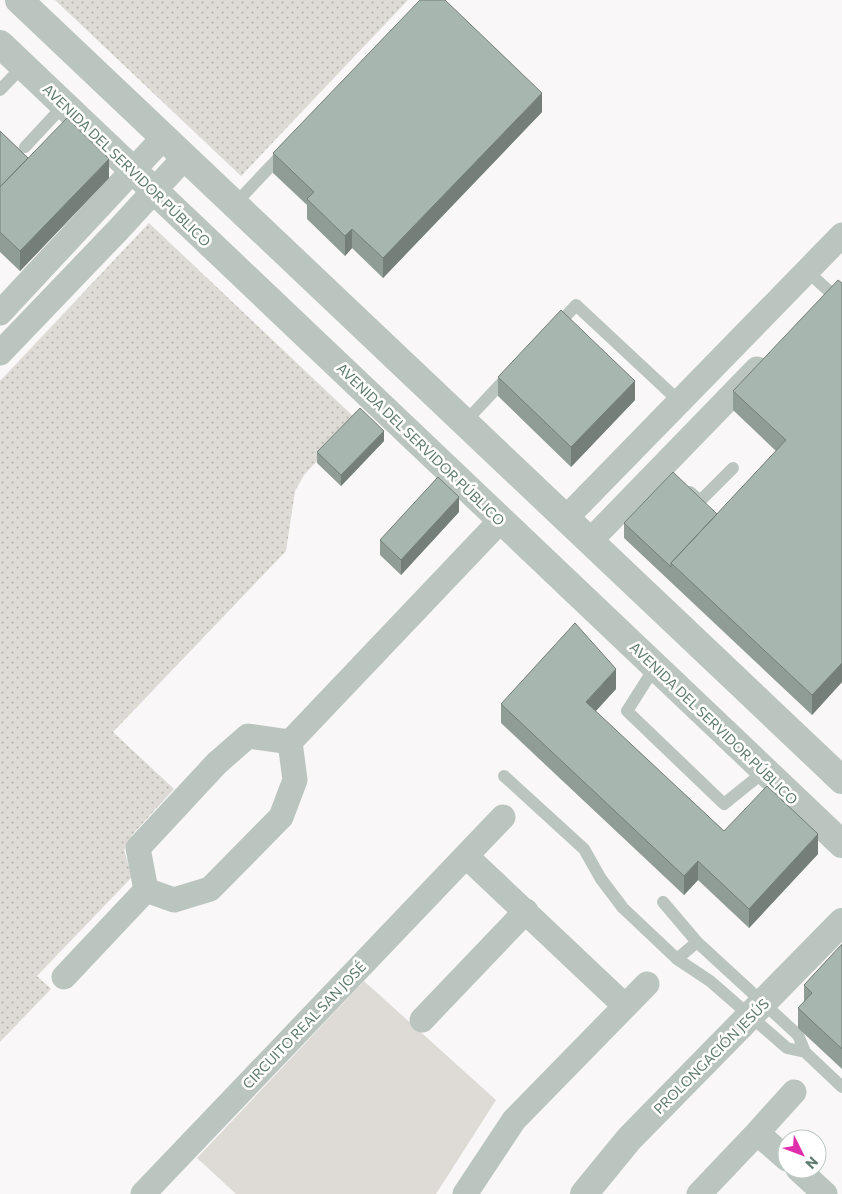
<svg xmlns="http://www.w3.org/2000/svg" width="842" height="1194" font-family="Commissioner,sans-serif">
  <defs>
    <pattern id="grass-dots" width="8" height="8" patternUnits="userSpaceOnUse" patternTransform="scale(1.25)"><rect width="8" height="8" fill="#dedbd6"/><path d="M2 2h.1M6 6h.1" fill="none" stroke="#b7b7b2" stroke-width="1.8" stroke-linecap="round"/></pattern>
  </defs>
  <rect width="100%" height="100%" fill="#f9f7f7"/>
  <path fill="url(#grass-dots)" d="M55 0H408L241 176Z
    M149 223 356 419 304 475 295 491 286 551 113 732 174 789 132 835 124 850 132 877 37 976 51 989 0 1042V381Z"/>
  <path fill="#dedbd6" d="M364 981 496 1100 436 1194H236L197 1158Z"/>
  <g fill="none" stroke-linecap="round" stroke-linejoin="round">
    <path stroke="#bbc5c0" stroke-width="12" d="M0 90 23 66
      M25 147 64 105
      M235 204 285 151
      M807 271 831 293
      M555 328 576 305 680 402
      M465 422 508 376
      M690 492 700 501 733 468
      M655 667 627 711 724 804 765 771
      M504 776 584 849 601 879 623 908 677 959 710 981 787 1048 805 1052
      M663 902 697 942 798 1035 805 1052 842 1087
      M677 959 697 942"/>
    <path stroke="#bbc5c0" stroke-width="25" d="M0 313 164 137
      M0 353 119 229 185 157
      M566 518 842 235
      M590 541 757 369
      M290 742 501 520
      M466 856 625 1006
      M146 890 174 900 210 889 281 817 295 780 290 742
      M146 890 138 848 217 763 248 736 290 742
      M64 977 146 890
      M422 1020 526 911
      M757 1133 794 1092
      M798 1169 825 1194
      M143 1194 503 817
      M465 1194 514 1120 647 984
      M699 1194 757 1133 787 1159"/>
    <path stroke="#bbc5c0" stroke-width="28" d="M19 0 842 780
      M0 44 842 844
      M584 1194 629 1139 842 922"/>
  </g>
  <path fill="#909d96" d="M542 112 383 278 352 248 345 256 307 219V205L273 173V153Z
    M0 131 28 158 109 178 20 271 0 252Z
    M842 283V682L812 715 624 538V523L717 514 776 451 733 410V391Z
    M498 377 635 400 571 467 498 396Z
    M384 441 341 486 317 463V452Z
    M459 512 401 575 380 555V540Z
    M616 689 595 711 724 831 818 854 749 928 698 880 684 895 501 723V704Z
    M842 944V1069L798 1028V1008L804 1002V985Z"/>
  <path fill="#757f7a" d="M542 93V112L383 278V258Z
    M109 159V178L20 271V251Z
    M352 229V248L345 256V236Z
    M635 381V400L571 467V447Z
    M384 431V441L341 486V475Z
    M459 497V512L401 575V560Z
    M842 663V682L812 715V695Z
    M616 669V689L586 722V702Z
    M818 834V854L749 928V909Z
    M698 861V880L684 895V876Z"/>
  <path fill="#a7b6ae" stroke="#757f7a" d="M420 0H445L542 93 383 258 352 229 345 236 307 199 314 192 273 153Z
    M67 118 109 159 20 251 0 232V187Z
    M0 131 28 158 0 187Z
    M838 280 842 283V663L812 695 671 563 786 440 733 391Z
    M561 310 635 381 571 447 498 377Z
    M360 408 384 431 341 475 317 452Z
    M673 472 717 514 671 563V567L624 523Z
    M438 477 459 497 401 560 380 540Z
    M575 623 616 669 586 702 724 831 767 786 818 834 749 909 698 861 684 876 501 704Z
    M842 944V1049L798 1008 812 993 804 985Z"/>
  <g text-anchor="middle" dominant-baseline="central" stroke-width="5" stroke-linejoin="round" paint-order="stroke">
    <g font-size="14" fill="#5f7b6e" stroke="#fff">
      <text transform="translate(127 165) rotate(44)">AVENIDA DEL SERVIDOR PÚBLICO</text>
      <text transform="translate(421 444) rotate(44)">AVENIDA DEL SERVIDOR PÚBLICO</text>
      <text transform="translate(714 723) rotate(44)">AVENIDA DEL SERVIDOR PÚBLICO</text>
      <text transform="translate(304 1025) rotate(-46)">CIRCUITO REAL SAN JOSÉ</text>
      <text transform="translate(711 1056) rotate(-45)">PROLONGACIÓN JESÚS</text>
    </g>
  </g>
  <g transform="translate(802 1154) rotate(132)"><circle r="24" fill="#ffffff" stroke="#bfcac5"/>
  <path d="M0-4L9 19L0 12L-9 19Z" fill="#e02fab"/>
  <text y="-8" font-size="14" font-weight="bold" text-anchor="middle" fill="#5f7b6e">N</text>
  </g>
</svg>
